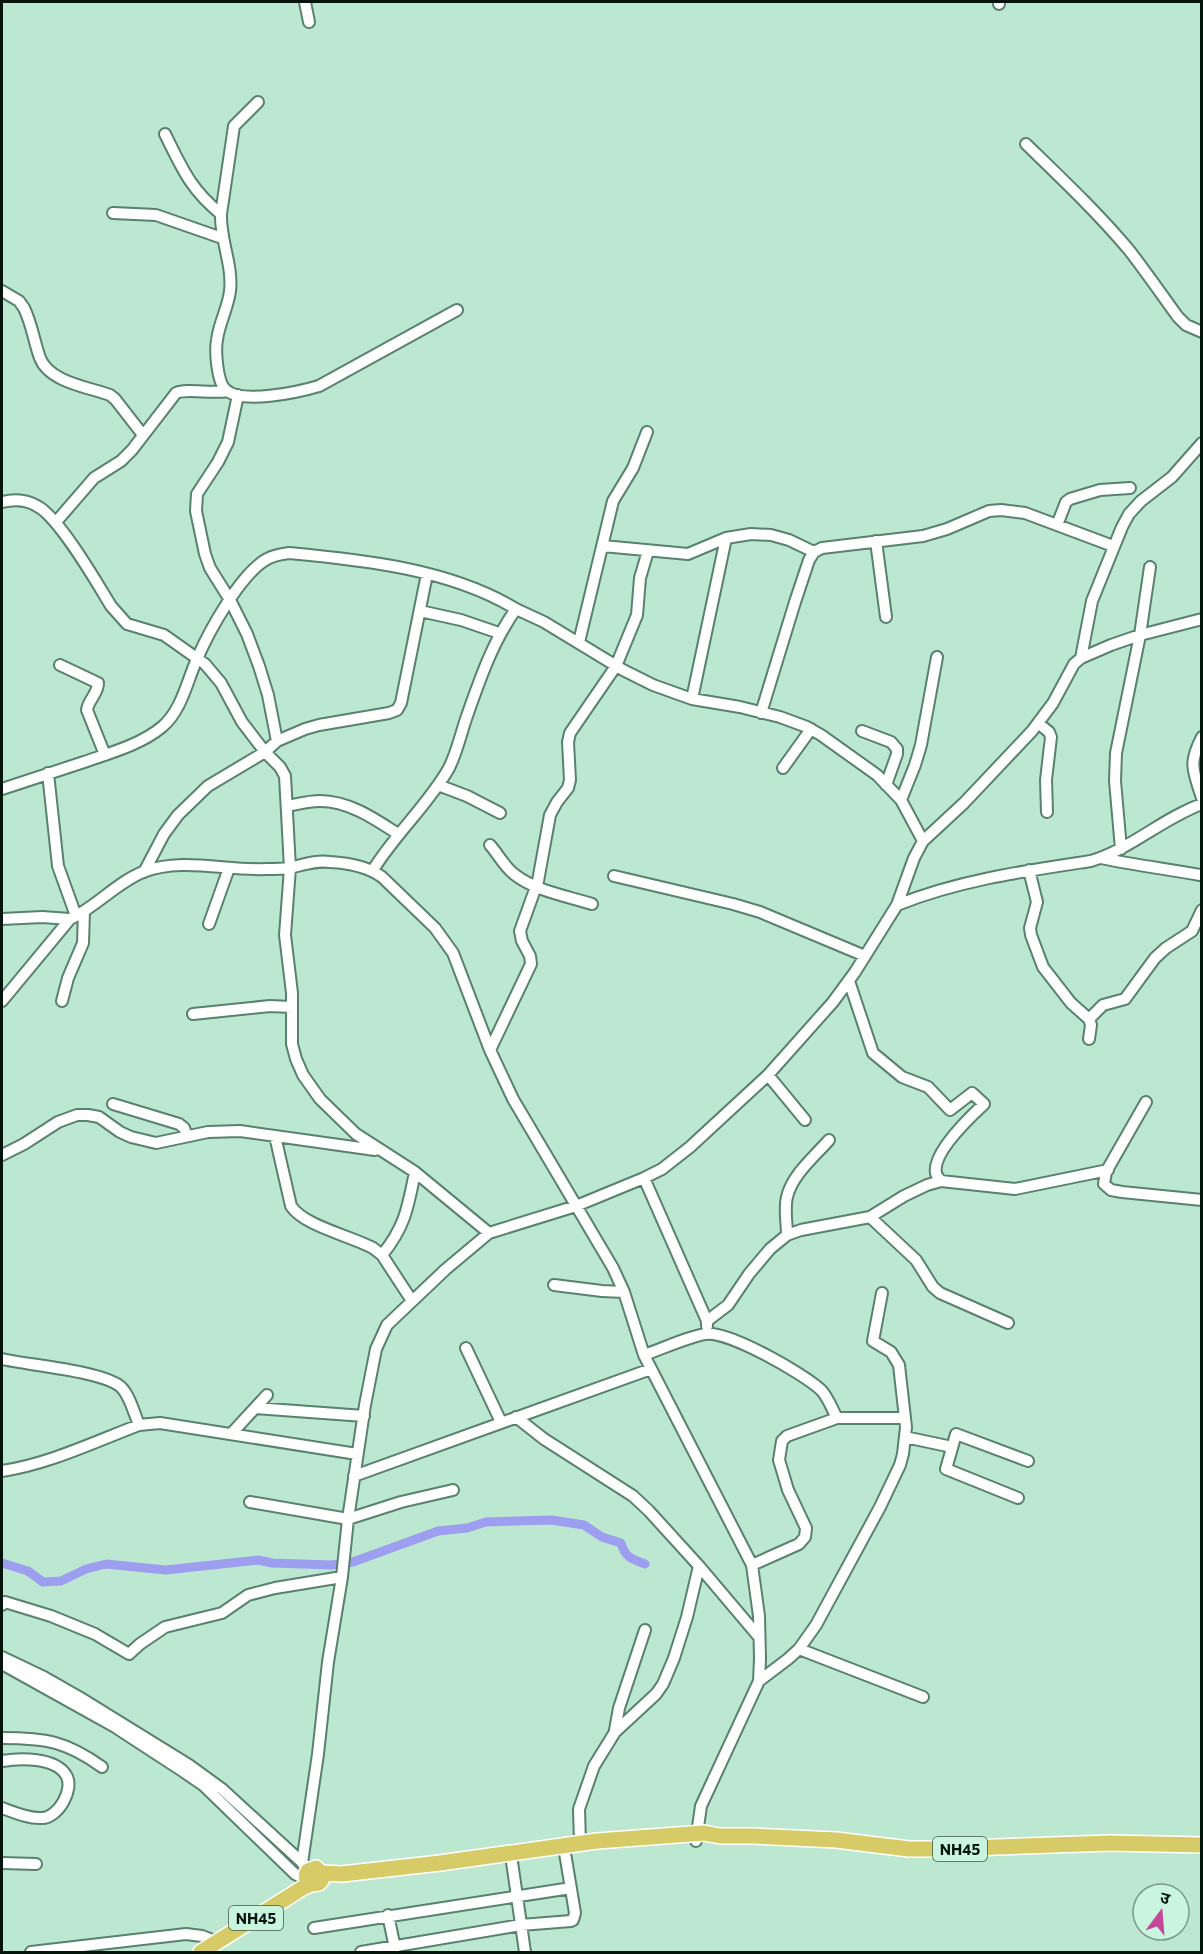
<svg xmlns="http://www.w3.org/2000/svg" width="1203" height="1954" font-family="Commissioner,'Noto Sans Devanagari',sans-serif">
  <rect width="100%" height="100%" fill="#bce8d2"/>
  <g fill="none" stroke-linecap="round" stroke-linejoin="round">
    <path stroke="#9e9ef0" stroke-width="9" d="M2 1563 28 1571 43 1582 61 1581 86 1569 106 1564 166 1570 258 1560 272 1563 331 1565 353 1562 438 1531 467 1528 486 1522 551 1520 584 1525 602 1537 621 1543C625 1557 631 1559 645 1564"/>
    <defs>
      <path id="minor" d="M305 2 309 22
        M999 2V4
        M258 102 234 126 221 214C220 240 233 265 230 291 228 308 219 323 217 340 215 350 217 381 225 389 240 405 299 392 319 386L457 310
        M165 134C182 168 190 189 221 214
        M1026 144C1061 178 1097 212 1129 250 1146 272 1162 295 1178 317L1186 325 1202 332
        M113 213 156 215 222 238
        M2 291 19 301 24 308C32 324 34 342 40 358 49 382 88 387 110 395L115 399 143 435
        M238 395 228 442 218 462 197 494 196 511 205 554 210 568 230 600 247 634 259 666 268 695 277 741
        M2 502C14 499 26 499 37 506 59 517 97 583 111 606L127 624 164 635 205 664 221 683 242 722 265 752 280 767 285 776 290 868 285 935 292 993V1044L296 1059 303 1075 320 1099 356 1134 415 1172 489 1233
        M56 522 94 478 121 461 132 450 176 393C187 388 211 394 227 391
        M1057 525 1066 502 1070 499 1100 490 1130 488
        M876 541 886 617
        M603 546 688 554 726 538 751 534 771 535 789 540 814 552
        M420 611 461 620 499 633
        M579 642 613 501 633 468 647 432
        M1081 658 1092 601 1122 527 1129 514 1141 501 1172 477 1202 443
        M60 665 98 683C98 694 88 700 87 710L105 755
        M692 699 726 538
        M761 713 795 602 809 560 814 552 822 548 923 536 947 529 989 511 1001 510 1025 513 1113 546
        M1038 723 1049 732 1051 737 1046 780 1047 812
        M862 731 891 742 897 749V754L886 785
        M1202 737C1188 764 1193 770 1202 798
        M783 768 811 729
        M48 773 58 866 76 916
        M438 785 467 796 500 813
        M2 789C29 780 56 771 84 762 110 753 140 745 162 727 182 710 187 681 197 659 209 631 241 573 267 559 274 555 281 554 289 553 364 560 450 569 516 609
        M901 800 915 765 921 745 937 657
        M287 806C298 804 309 801 320 801 349 801 375 819 398 834
        M490 845C498 854 504 866 514 874 535 891 567 896 592 904
        M1121 849 1115 781 1116 753 1140 635 1150 567
        M1101 858C1134 865 1167 869 1200 875
        M373 870C395 834 428 805 449 768 457 752 461 733 467 716 480 679 493 641 516 609L544 622 623 670 653 685 692 699 740 707 780 717 807 727 821 735 877 775 901 800 923 841
        M1029 870 1037 902 1030 928 1031 935 1043 967 1071 1003 1089 1019 1091 1025 1089 1039
        M144 872 164 834 178 815 208 786 265 752 277 741 305 729 319 725 389 713 397 710 401 703 427 574
        M614 876 733 904 760 912 865 956
        M897 905C959 880 1025 871 1091 861 1131 849 1163 818 1202 804
        M2 919 42 917 70 919
        M209 924 229 868
        M849 981 873 1053 902 1077 928 1087 950 1110 972 1093 984 1104C970 1117 932 1153 936 1173 936 1175 940 1180 941 1181
        M2 1001 70 919C96 907 116 883 143 872 182 857 226 871 266 869 274 869 282 869 289 868 303 865 315 860 330 862 348 863 367 866 382 877L435 928 453 953 490 1050 513 1099 613 1268 624 1292 644 1355 752 1565 759 1616 760 1659 759 1681 701 1806 696 1841
        M62 1001 68 978 83 943 84 911
        M193 1014 270 1006 292 1007
        M1089 1019 1103 1005 1125 999 1155 958 1166 948 1192 931 1202 910
        M490 1050 531 964 530 956 522 941 520 931 538 881 550 815 557 802 568 788 570 780 568 742 570 733 616 666 637 615 640 578 648 551
        M768 1075 805 1120
        M1146 1102 1106 1172 1104 1184 1111 1190 1122 1192 1202 1200
        M113 1104 179 1124 184 1128 187 1136
        M275 1136 291 1206C304 1226 351 1236 373 1248L382 1255 412 1301
        M2 1155 24 1144 58 1122 77 1115H88L99 1117 120 1132 131 1137 156 1143 208 1132 240 1131 375 1150
        M644 1178 707 1321V1326
        M870 1217 916 1260 933 1287 940 1293 1008 1323
        M787 1235C787 1223 784 1209 787 1197 792 1175 814 1157 829 1140
        M382 1255C405 1227 408 1207 415 1172
        M554 1285 602 1291 624 1292
        M707 1321 728 1305 749 1274 770 1249 787 1235 801 1230 870 1217 904 1196 927 1185 941 1181 1015 1189 1108 1170
        M466 1348 501 1422
        M644 1355C662 1349 687 1337 705 1334 728 1330 804 1374 821 1390 828 1397 832 1409 837 1418
        M2 1359C27 1365 104 1371 121 1387 130 1396 134 1413 139 1425
        M255 1408 364 1416
        M516 1417 544 1439 633 1496 649 1511 699 1566 759 1637
        M231 1434 267 1395
        M905 1437 952 1447
        M2 1471C49 1464 94 1442 139 1425L160 1423 357 1454
        M354 1476 651 1369
        M1018 1498 946 1469 956 1434 1028 1461
        M250 1502 348 1519 401 1502 453 1490
        M752 1565 799 1544 805 1537 806 1528 788 1490 779 1460 782 1441 787 1436 837 1418H904
        M2 1605 5 1602 51 1616 95 1634 129 1654 140 1644 165 1627 222 1613 248 1595 275 1588 342 1577
        M799 1649 923 1697
        M2 1657 44 1677 79 1697 189 1765 222 1789 306 1866
        M2 1664 115 1727 184 1772 203 1785 295 1874 307 1880
        M759 1681 788 1659 799 1649 816 1625 880 1507 900 1465 903 1454 906 1427 899 1365 891 1352 873 1341 882 1293
        M615 1730 619 1708 645 1630
        M2 1738C45 1738 66 1741 102 1767
        M2 1761C20 1758 55 1757 66 1775 75 1789 58 1818 42 1818 29 1819 13 1812 2 1808
        M580 1843 579 1809 594 1766 615 1732 656 1694 663 1684 674 1658 687 1617 699 1566
        M512 1862 525 1952
        M2 1863 36 1864
        M302 1863 318 1754 328 1662 342 1577 348 1519 365 1405 376 1349 387 1325 446 1269 489 1233 576 1206 644 1178 662 1169 690 1147 768 1075 833 1002 855 972 897 905 914 858 923 841 964 803 1032 731 1053 703 1074 664 1081 658 1111 645 1140 635 1202 619
        M388 1915 395 1948
        M314 1928 571 1888
        M31 1952 186 1934 202 1936 217 1942
        M361 1952 521 1925 571 1921 573 1920 575 1913 565 1853"/>
      <path id="highway" d="M321 1873 342 1874 440 1863 597 1841 704 1833 720 1836H753L836 1840 909 1849H942L1110 1843 1202 1845
        M201 1952 304 1887 311 1884 319 1883 322 1879 321 1873 316 1868 308 1871C305 1875 306 1880 311 1884"/>
    </defs>
    <use href="#minor" stroke="#58816e" stroke-width="14"/>
    <use href="#highway" stroke="#fff" stroke-width="18"/>
    <use href="#minor" stroke="#fff" stroke-width="10"/>
    <use href="#highway" stroke="#d6cb66" stroke-width="15"/>
  </g>
  <g text-anchor="middle" dominant-baseline="central" stroke-width="4.5" stroke-linejoin="round" paint-order="stroke">
    <g fill="#c9f5df" stroke="#40584c" stroke-width="1.5">
      <rect x="933" y="1837" width="54" height="24" rx="4.5"/>
      <rect x="229" y="1906" width="54" height="24" rx="4.5"/>
    </g>
    <g font-size="15" font-weight="bold" fill="#05140d">
      <text x="960" y="1849">NH45</text>
      <text x="256" y="1918">NH45</text>
    </g>
  </g>
  <rect width="1203" height="1954" fill="none" stroke="#05140d" stroke-width="6"/>
  <g transform="translate(1161 1912) rotate(16)"><circle r="28" fill="#c9f5df" stroke="#7b9b8b" stroke-width="1.5"/>
  <path d="M0-4.5L10 22L0 15L-10 22Z" fill="#c34899"/>
  <text y="-9" font-size="16" font-weight="bold" text-anchor="middle" fill="#05140d">उ</text>
  </g>
</svg>
